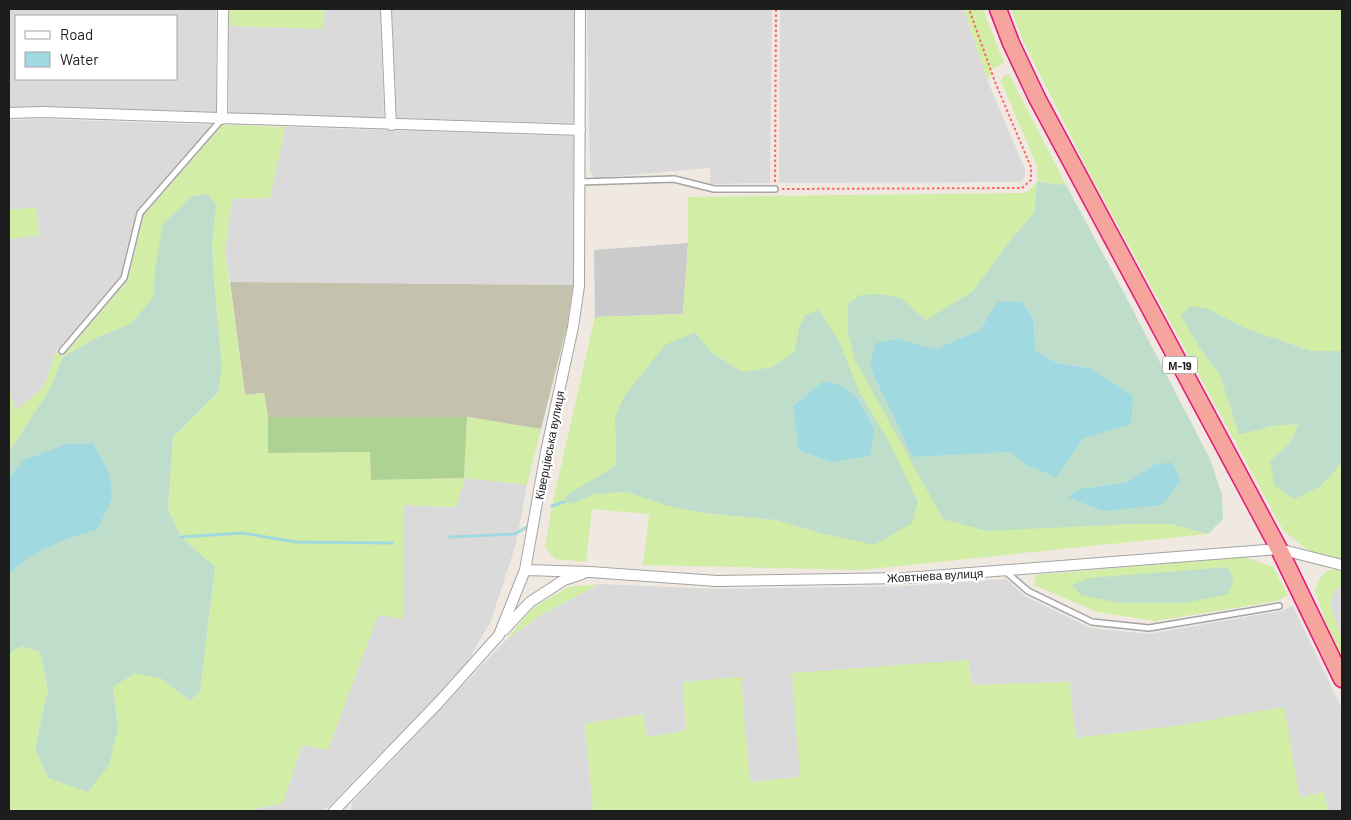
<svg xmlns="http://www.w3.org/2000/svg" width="1351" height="820" font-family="Barlow,sans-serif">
  <rect width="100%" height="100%" fill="#efe9e2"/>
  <path fill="#dbdada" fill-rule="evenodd" d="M9 9H216V112L43 106 9 107ZM176 16V79H16V16Z
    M324 9H380L384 118 229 113V26L323 29Z
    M392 9H574V123L397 118Z
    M587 9H772L770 183 710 184V168L595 178 590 172Z
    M780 9H964L988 82 1025 169V177L1020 182 779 183Z
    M43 119 211 125 136 211 120 276 56 351 44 387 15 411 9 386V239L39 234 36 207 9 210V120Z
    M285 127 574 136 573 285 230 282 225 251 232 199 270 198Z
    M464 478 527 485 516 544 490 623 467 662 436 697 324 811H244L283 803 302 745 328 750 378 614 403 619V505L456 507Z
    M1006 579 1025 596 1090 628 1149 634 1281 611 1293 606 1342 709V811H1329L1323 792 1300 798 1175 726 1076 738 1069 682 971 685 969 660 800 777 750 782 740 677 683 683 686 731 647 737 643 714 585 724 593 811H351L352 803 504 642 539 616 599 584 717 589 905 586Z
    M1342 586V638L1330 606 1334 590Z"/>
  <path fill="#cbcbcb" d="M688 243 683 314 595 317 594 250Z"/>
  <path fill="#c4c1ad" d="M230 282 573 285 567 326 541 429 467 417H268L264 393 245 395Z"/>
  <path fill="#d2eda5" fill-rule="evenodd" d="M229 9H324L323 29 229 26Z
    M964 9H983L1004 63 992 69 988 82Z
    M1011 9H1342V351H1311L1245 328 1208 309 1182 316 1201 350 1220 375 1239 435 1272 426 1298 424 1290 443 1270 461 1321 486 1342 463V560L1310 552 1283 530 1090 174 1022 39Z
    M1009 74 1066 185 1037 182 1034 213 1012 238 973 291 926 320 901 298 1131 524H1170L1208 534 860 570 643 565 649 514 592 509 586 562 555 559 545 547 552 506 595 317 683 314 688 243V197L1025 193 1037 182V166L1001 81 1002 77ZM799 328 850 372 859 391 887 438 820 533 776 520 704 513 668 506 626 492 595 494 607 471 616 464 615 418 695 332 711 352 742 372 773 367 794 352Z
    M223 125 285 127 270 198 232 199 225 251 245 395 264 393 268 417V453L370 452 371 480 464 478 467 417 541 429 527 485 465 478 456 507 403 505V619L378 615 328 750 302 745 283 803 244 811H9V654L21 646 40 652 48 690 35 748 48 778 88 792 118 728 113 687 135 673 162 679 190 701 200 691 215 567 181 537 168 509 173 437 218 392 222 367 214 281 212 243 155 269 154 296 132 323 98 337 63 357 49 390 9 452V386L15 411 44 387 56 351 63 357 128 280 144 215Z
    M36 207 39 235 9 239V210Z
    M1245 557 1273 567 1288 595 1277 601 1155 621 1097 612 1034 585 1036 575Z
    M1342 569V586L1334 590 1330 606 1342 638V659L1329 631 1315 591 1320 577 1329 570Z
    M599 584 539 616 504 642 532 609 568 587Z
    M969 660 971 685 1069 682 1076 738 1175 726 1284 707 1300 798 1323 792 1329 811H593L585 724 643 714 647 737 686 731 683 682 741 677 750 782 800 777 792 673Z"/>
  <path fill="#aed194" d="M268 417H467L464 478 371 480 370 452 268 453Z"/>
  <path fill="#bedecb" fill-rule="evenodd" d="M1037 182 1066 185 1123 291 1210 459 1222 495 1223 519 1208 534 1170 524H1131L987 531 943 519 855 360 848 334V304L860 295 880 294 901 298 926 320 973 291 1012 238 1034 213ZM997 302 1033 318 1036 351 1058 363 1090 368 1084 438 1056 476 1026 465 1011 452 913 457 899 339 935 349 980 330ZM1154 465 1104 511 1080 489 1127 482Z
    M208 194 216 205 212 243 214 281 222 367 218 392 173 437 168 509 181 537 215 567 200 691 190 701 162 679 135 673 113 687 118 728 109 765 88 792 48 778 35 748 48 690 40 652 21 646 9 654V574L30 556 67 539 97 530 110 474 93 443 67 444 23 460 9 478V452L49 390 63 357 98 337 132 323 154 296 155 269 163 224 192 196Z
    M1190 306 1208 309 1245 328 1311 351H1342V463L1321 486 1294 499 1275 486 1270 461 1290 443 1298 424 1272 426 1239 435 1220 375 1201 350 1181 316Z
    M819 310 838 339 859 391 887 438 918 502 912 523 874 545 820 533 776 520 704 513 668 506 626 492 595 494 572 504 564 502 567 495 607 471 616 464 615 418 624 396 665 345 695 332 711 352 742 372 773 367 794 352 799 328 805 315Z
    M1228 567 1234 581 1228 594 1185 603H1119L1081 595 1072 585 1090 578Z"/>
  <path fill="#a0dae0" d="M997 302H1022L1033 318 1036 351 1058 363 1090 368 1133 396 1131 424 1084 438 1056 477 1026 465 1011 452 913 457 870 367 875 343 899 339 935 349 980 330Z
    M824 381 842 386 858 399 874 429 870 456 831 462 799 450 793 406Z
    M93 443 110 474 112 499 97 530 67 539 30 556 9 574V478L23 460 67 444Z
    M1171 462 1181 480 1162 505 1104 511 1067 497 1080 489 1127 482 1154 465Z"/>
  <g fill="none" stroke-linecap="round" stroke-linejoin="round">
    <path stroke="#a0dae0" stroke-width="3" d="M552 506 564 502
      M181 537 242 533 296 542 392 543
      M450 537 515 534 527 527"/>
    <defs>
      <path id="service" d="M580 182 674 179 714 189H775
        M62 351 124 278 140 213 222 119
        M1005 571 1028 591 1092 622 1149 628 1279 606"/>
      <path id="minor" d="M386 9 391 125
        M9 113 43 112 580 130
        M222 119 223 9
        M525 570 590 572 717 581 905 578 1279 549 1342 565
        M504 630 530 602 564 580 582 574
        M334 811 440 701 499 635 525 570 546 452 573 327 579 286 580 9"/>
      <path id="trunk" d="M998 9 1011 43 1037 98 1279 549 1342 679"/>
    </defs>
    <use href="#service" stroke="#a4a4a4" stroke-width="8"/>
    <use href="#minor" stroke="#a4a4a4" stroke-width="12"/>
    <use href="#trunk" stroke="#e3197a" stroke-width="19"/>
    <path stroke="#ff6368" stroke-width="2" stroke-dasharray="2.5 2.5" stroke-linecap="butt" d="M775 182 776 9
      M782 189 1022 188 1031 180V167L995 82 969 9"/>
    <use href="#service" stroke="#fff" stroke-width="5"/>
    <use href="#minor" stroke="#fff" stroke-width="10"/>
    <use href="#trunk" stroke="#f6a49e" stroke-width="16"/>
  </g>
  <g text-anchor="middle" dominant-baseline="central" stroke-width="4.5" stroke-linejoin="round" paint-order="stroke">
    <rect fill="#fff" stroke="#616161" stroke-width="1" x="1162.5" y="356.5" width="35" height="17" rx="4"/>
    <g font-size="11" font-weight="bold" fill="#1d1d1d">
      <text x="1180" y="365">М-19</text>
    </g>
    <g font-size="12" fill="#1d1d1d" stroke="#fff">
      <text transform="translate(549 445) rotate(-79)">Ківерцівська вулиця</text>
      <text transform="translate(935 575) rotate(-3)">Жовтнева вулиця</text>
    </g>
  </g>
  <rect width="1351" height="820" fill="none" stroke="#1d1d1d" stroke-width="20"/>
  <rect x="15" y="15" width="162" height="65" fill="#ffffff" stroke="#a5a5a5"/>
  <rect x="25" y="31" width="25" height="8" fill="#ffffff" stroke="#a5a5a5"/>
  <text x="60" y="40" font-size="15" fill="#1d1d1d">Road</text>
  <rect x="25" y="52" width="25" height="15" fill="#a0dae0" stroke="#a5a5a5"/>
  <text x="60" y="65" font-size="15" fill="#1d1d1d">Water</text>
</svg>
